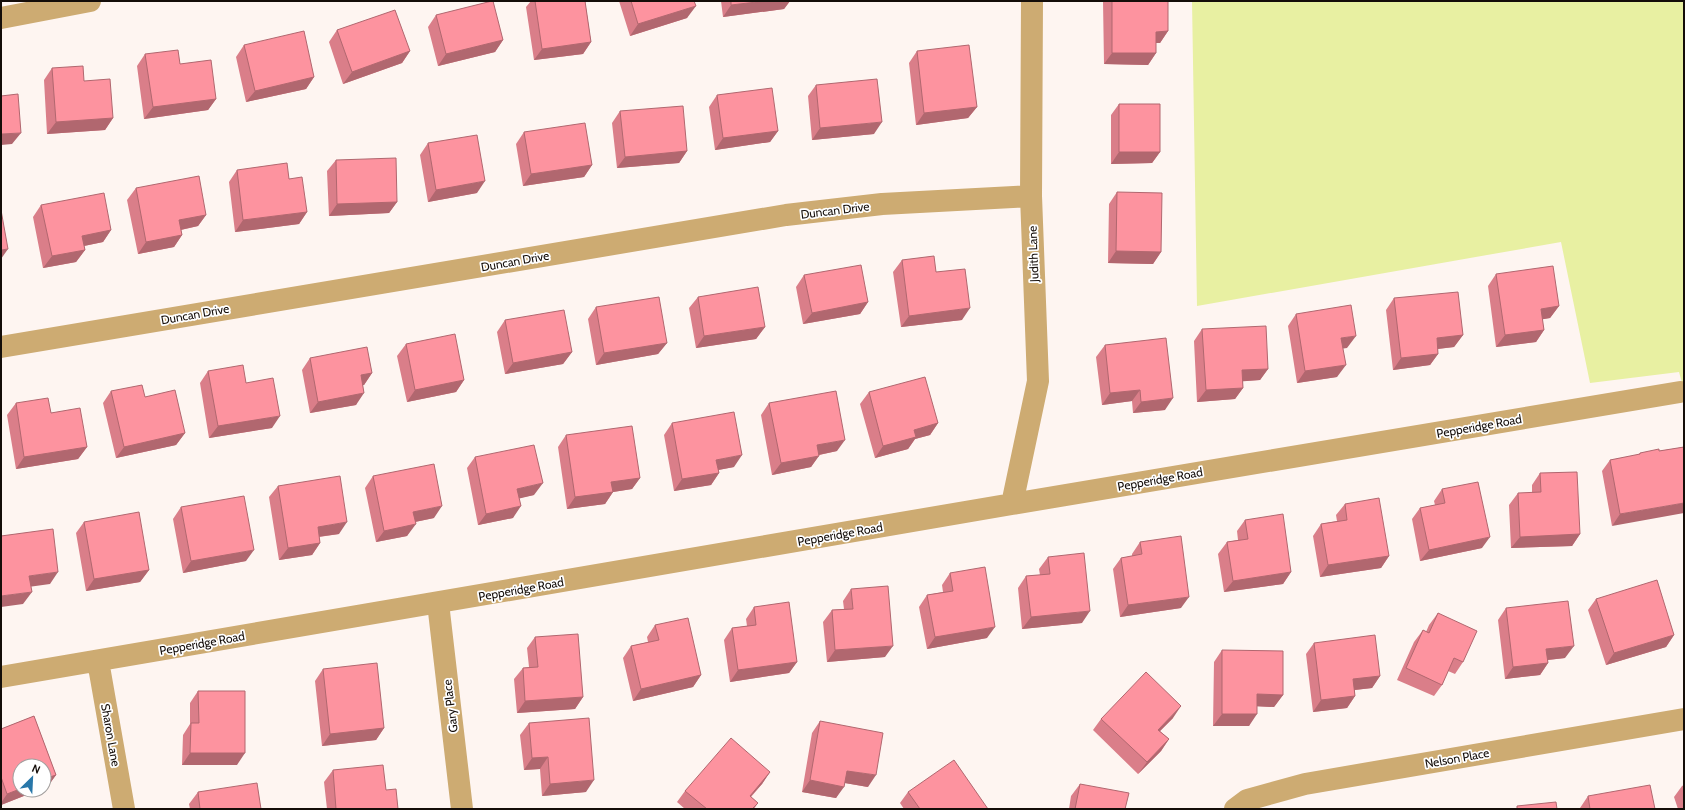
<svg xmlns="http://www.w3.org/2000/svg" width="1685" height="810" font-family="Cabin,sans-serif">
  <rect width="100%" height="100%" fill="#fef5f1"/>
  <path fill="#e8f0a2" d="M1192 1H1684V390L1679 372 1590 383 1561 242 1197 306Z"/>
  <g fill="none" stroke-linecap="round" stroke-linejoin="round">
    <path stroke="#cdab72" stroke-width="22" d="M1 18 90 1
      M1 347 786 215 882 204 1031 196
      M1012 504 1038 381 1031 196 1032 1
      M438 603 462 809
      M98 661 124 809
      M1 677 1012 504 1680 392
      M1235 809 1247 800 1305 784 1684 719"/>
  </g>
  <path fill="#da7e89" d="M531 1H585L591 42 583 54 534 60 526 7Z
    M619 1H694L687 18 630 36Z
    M721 1H790L784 9 723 17Z
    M1103 1H1168V31L1160 43H1156V53L1148 65 1104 64Z
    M436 15 503 40 495 52 438 66 428 27Z
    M337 30 410 51 402 63 343 84 329 42Z
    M244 45 314 77 306 89 246 102 236 57Z
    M917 51 977 107 968 118 916 125 909 63Z
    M145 54 180 64 216 99 208 110 144 119 137 66Z
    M52 68 84 81 113 118 105 130 47 134 44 80Z
    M816 85 874 134 812 140 808 96Z
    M717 95 778 131 770 142 715 150 709 107Z
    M1119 104 1160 152 1152 163 1111 164V115Z
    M620 111 687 151 679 163 617 168 612 123Z
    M524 132 592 165 584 177 523 186 516 144Z
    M428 143 477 193 428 202 420 155Z
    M336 160 397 202 389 213 329 216 327 171Z
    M237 170 289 179 307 212 299 224 235 232 229 182Z
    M136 188 206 215 198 226 181 230 182 235 174 247 138 254 127 200Z
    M1117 192 1161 252 1153 264 1108 263 1109 204Z
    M41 205 111 230 103 242 84 246 85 250 76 262 43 268 33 217Z
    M902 260 936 272 962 320 901 327 893 272Z
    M1496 274 1559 306 1550 318 1542 319 1544 330 1536 342 1496 347 1488 286Z
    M804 275 868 302 860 314 803 324 796 287Z
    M698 297 765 327 756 339 696 348 689 308Z
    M1394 298 1463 335 1454 347 1438 349V354L1430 365 1393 370 1386 310Z
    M596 307 667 343 658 354 596 365 588 319Z
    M1296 314 1347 348H1343L1337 377 1297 383 1288 326Z
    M505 320 572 352 563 364 505 374 497 332Z
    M1202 329 1268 369 1260 380 1243 381V388L1235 399 1197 402 1194 341Z
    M406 344 464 380 456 392 407 402 397 356Z
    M1105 345 1165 410 1133 413 1132 401 1102 405 1096 357Z
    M310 358 372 373 364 385H363L356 405 310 413 302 370Z
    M208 371 246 383 272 428 209 438 200 383Z
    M111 391 145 397 185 433 176 445 116 458 103 403Z
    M869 392 938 423 930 435 915 439 908 449 875 458 860 404Z
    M16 403 51 413 87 447 78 459 16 469 7 415Z
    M769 403 837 451 819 455 811 467 772 475 761 415Z
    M672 423 734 467 718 470 719 473 711 485 674 491 664 435Z
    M566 435 640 478 632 489 613 492 605 504 567 509 558 447Z
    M1684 447 1612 526 1602 471 1610 460 1638 455 1640 453 1659 451Z
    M475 457 534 495 519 498 513 518 478 525 467 468Z
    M1540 473 1580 534 1572 546 1511 548 1509 505 1518 493H1532V485Z
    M373 476 434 518 415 522 407 536 376 542 365 488Z
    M278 486 339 534 319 537 320 543 312 555 279 560 269 497Z
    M1442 489 1482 548 1420 561 1412 519 1420 508 1435 505 1434 501Z
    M1345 504 1389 556 1381 568 1320 577 1313 536 1321 524 1337 521 1336 515Z
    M181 507 246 561 183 573 173 519Z
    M1245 520 1291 572 1283 584 1224 592 1218 554 1227 542 1238 540 1237 531Z
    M84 522 149 570 140 582 86 591 76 533Z
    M1140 542 1181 608 1120 617 1113 569 1121 558 1132 556V554Z
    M1048 557 1082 623 1022 629 1018 588 1026 576 1040 575 1039 569Z
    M950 573 987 638 927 649 919 607 927 595 943 592 942 585Z
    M851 589 885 657 827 662 823 622 832 610 844 609 843 601Z
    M1596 599 1674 635 1666 647 1606 665 1588 610Z
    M754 607 797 662 789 673 730 682 724 640 732 628 747 626 746 619Z
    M1506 608 1565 658 1548 660V663L1540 675 1505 679 1498 620Z
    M1438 613 1463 662 1455 674 1448 671 1442 685 1434 696 1397 680 1414 642 1423 630 1426 632 1429 625Z
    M655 625 701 675 693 687 633 701 623 658 631 646 648 642 647 637Z
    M535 637 583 697 575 709 517 713 514 679 523 668 529 667 527 648Z
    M1314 643 1380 676 1372 688 1355 690V696L1347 708 1313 712 1306 654Z
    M1222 650 1283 695 1274 707 1257 706 1249 726H1213L1214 662Z
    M323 669 384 728 376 740 322 746 315 681Z
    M198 691 237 765H182L183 735 190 724V703Z
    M34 716 56 775 48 786 44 788V766H20V790H39L1 805V729Z
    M1173 718 1160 731 1169 739 1161 751 1138 774 1093 730 1101 719Z
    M820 721 868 787 845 783 836 798 802 792 812 733Z
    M529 723 586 792 542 796 540 769 524 770 520 735Z
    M333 770 398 809H327L324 782Z
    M770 772 762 784 751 797 758 803 754 809H685L677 802 685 791Z
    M1080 784 1125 809H1069L1071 796Z
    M1684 785V809H1678L1674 797 1682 786Z
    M198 792 261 809H190L189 804Z
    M908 792 988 809H904L900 803Z
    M1588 796 1655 809H1580V808Z"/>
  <path fill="#b1676f" d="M765 1H790L784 9 723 17 731 5Z
    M696 6 687 18 630 36 638 24Z
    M1168 31 1160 43H1148L1156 32Z
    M503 40 495 52 438 66 446 54Z
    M591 42 583 54 534 60 542 49Z
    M410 51 402 63 343 84 352 72Z
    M1112 53H1156L1148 65 1104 64Z
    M314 77 306 89 246 102 255 91Z
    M216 99 208 110 144 119 153 107Z
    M977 107 968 118 916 125 924 113Z
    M113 118 105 130 47 134 56 122Z
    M882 122 874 134 812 140 820 128Z
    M778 131 770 142 715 150 723 138Z
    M21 133 12 144 1 145V134Z
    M687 151 679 163 617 168 625 157Z
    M1119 152H1160L1152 163 1111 164Z
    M592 165 584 177 523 186 531 174Z
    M485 181 477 193 428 202 436 190Z
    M397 202 389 213 329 216 337 204Z
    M307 212 299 224 235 232 243 220Z
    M206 215 198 226 171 232 179 220Z
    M111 230 103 242 74 248 82 236Z
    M182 235 174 247 138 254 146 242Z
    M8 249 1 259V250Z
    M85 250 76 262 43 268 52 256Z
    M1116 251 1161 252 1153 264 1108 263Z
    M868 302 860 314 803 324 812 313Z
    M1559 306 1550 318 1533 321 1541 309Z
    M970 308 962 320 901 327 909 316Z
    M765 327 756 339 696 348 704 336Z
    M1544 330 1536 342 1496 347 1505 335Z
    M1463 335 1454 347 1428 350 1437 338Z
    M1356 336 1347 348 1333 350 1341 338Z
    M667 343 658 354 596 365 604 353Z
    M572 352 563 364 505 374 513 363Z
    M1438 354 1430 365 1393 370 1401 358Z
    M1346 365 1337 377 1297 383 1305 371Z
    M1268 369 1260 380 1234 382 1242 370Z
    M372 373 364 385 353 387 361 375Z
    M464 380 456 392 407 402 415 390Z
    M1243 388 1235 399 1197 402 1206 390Z
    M1140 390 1132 401 1102 405 1110 393Z
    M364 393 356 405 310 413 318 402Z
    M1173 398 1165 410 1133 413 1141 402Z
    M280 416 272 428 209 438 218 426Z
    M938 423 930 435 915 439 908 449 875 458 883 446 914 430Z
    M185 433 176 445 116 458 124 447Z
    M845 440 837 451 809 457 817 445Z
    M87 447 78 459 16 469 24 457Z
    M742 455 734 467 708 472 716 460Z
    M819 456 811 467 772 475 781 463Z
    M719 473 711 485 674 491 682 479Z
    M640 478 632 489 613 492 605 504 567 509 575 497 611 482Z
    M543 483 534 495 509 501 517 489Z
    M1684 503V513L1612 526 1620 514Z
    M442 506 434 518 405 524 413 512Z
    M521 506 513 518 478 525 486 514Z
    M347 522 339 534 309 538 318 527Z
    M416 524 407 536 376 542 384 531Z
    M1580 534 1572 546 1511 548 1520 537Z
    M1490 537 1482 548 1420 561 1429 550Z
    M320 543 312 555 279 560 288 548Z
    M254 550 246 561 183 573 191 561Z
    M1389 556 1381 568 1320 577 1328 565Z
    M149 570 140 582 86 591 94 579Z
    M58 572 50 584 21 588 29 576Z
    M1291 572 1283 584 1224 592 1233 581Z
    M32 592 23 604 1 607V596Z
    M1189 597 1181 608 1120 617 1128 605Z
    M1090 611 1082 623 1022 629 1031 617Z
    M995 627 987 638 927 649 935 637Z
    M1674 635 1666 647 1606 665 1614 653Z
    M893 646 885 657 827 662 835 650Z
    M1574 646 1565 658 1538 661 1546 649Z
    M797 662 789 673 730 682 738 670Z
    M1548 663 1540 675 1505 679 1513 667Z
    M701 675 693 687 633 701 641 689Z
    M1380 676 1372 688 1345 691 1353 679Z
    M1257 694 1283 695 1274 707 1249 706Z
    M1355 696 1347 708 1313 712 1321 700Z
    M583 697 575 709 517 713 525 701Z
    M1181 706 1173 718 1150 741 1158 730Z
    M1222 714H1257L1249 726H1213Z
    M384 728 376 740 322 746 330 734Z
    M1169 739 1161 751 1138 774 1147 762Z
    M190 753H245L237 765H182Z
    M548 757 540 769 524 770 532 758Z
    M847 771 876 775 868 787 839 782Z
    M770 772 762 784 741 807 750 796Z
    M56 775 48 786 44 788V779Z
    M594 780 586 792 542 796 550 784Z
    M810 780 844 787 836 798 802 792Z
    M20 789V790H39L1 805V803L7 794Z"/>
  <path fill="#fd939f" stroke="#b1676f" d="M492 1H493L503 40 446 54 436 15Z
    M535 1H585L591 42 542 49Z
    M631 1H694L696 6 638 24Z
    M731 1H765L731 5Z
    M1112 1H1168V31L1156 32V53H1112Z
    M395 10 410 51 352 72 337 30Z
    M304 31 314 77 255 91 244 45Z
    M969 45 977 107 924 113 917 51Z
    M178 50 180 64 211 60 216 99 153 107 145 54Z
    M83 66 84 81 110 79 113 118 56 122 52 68Z
    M877 79 882 122 820 128 816 85Z
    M772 88 778 131 723 138 717 95Z
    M18 94 21 133 1 134V96Z
    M1119 104H1160V152H1119Z
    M683 106 687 151 625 157 620 111Z
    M585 123 592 165 531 174 524 132Z
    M477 135 485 181 436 190 428 143Z
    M396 158 397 202 337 204 336 160Z
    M287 163 289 179 302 177 307 212 243 220 237 170Z
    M199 176 206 215 179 220 182 235 146 242 136 188Z
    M1117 192 1162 193 1161 252 1116 251Z
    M104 193 111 230 82 236 85 250 52 256 41 205Z
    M1 210 8 249 1 250Z
    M934 256 936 272 965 269 970 308 909 316 902 260Z
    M861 265 868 302 812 313 804 275Z
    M1553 266 1559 306 1541 309 1544 330 1505 335 1496 274Z
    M758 287 765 327 704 336 698 297Z
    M1458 292 1463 335 1437 338 1438 354 1401 358 1394 298Z
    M659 297 667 343 604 353 596 307Z
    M1351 305 1356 336 1341 338 1346 365 1305 371 1296 314Z
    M564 310 572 352 513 363 505 320Z
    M1266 326 1268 369 1242 370 1243 388 1206 390 1202 329Z
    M455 334 464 380 415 390 406 344Z
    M1166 338 1173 398 1141 402 1140 390 1110 393 1105 345Z
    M367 347 372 373 361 375 364 393 318 402 310 358Z
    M243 365 246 383 273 378 280 416 218 426 208 371Z
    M925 377 938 423 914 430 916 437 883 446 869 392Z
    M142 385 145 397 175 390 185 433 124 447 111 391Z
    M836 391 845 440 817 445 819 456 781 463 769 403Z
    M48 398 51 413 80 408 87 447 24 457 16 403Z
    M734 412 742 455 716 460 719 473 682 479 672 423Z
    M632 426 640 478 611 482 613 492 575 497 566 435Z
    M534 445 543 483 517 489 521 506 486 514 475 457Z
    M1684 447V503L1620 514 1610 460 1640 454V453L1659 449V451Z
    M434 464 442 506 413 512 416 524 384 531 373 476Z
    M1577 472 1580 534 1520 537 1518 493 1541 492 1540 473Z
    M340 476 347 522 318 527 320 543 288 548 278 486Z
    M1478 482 1490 537 1429 550 1420 508 1445 503 1442 489Z
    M244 496 254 550 191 561 181 507Z
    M1379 498 1389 556 1328 565 1321 524 1347 520 1345 504Z
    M139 512 149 570 94 579 84 522Z
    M1283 514 1291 572 1233 581 1227 542 1248 539 1245 520Z
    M53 529 58 572 29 576 32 592 1 596V536Z
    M1181 536 1189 597 1128 605 1121 558 1142 554 1140 542Z
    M1084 553 1090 611 1031 617 1026 576 1050 574 1048 557Z
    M985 567 995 627 935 637 927 595 953 591 950 573Z
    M1657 580 1674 635 1614 653 1596 599Z
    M888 586 893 646 835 650 832 610 853 609 851 589Z
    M1568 601 1574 646 1546 649 1548 663 1513 667 1506 608Z
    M789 602 797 662 738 670 732 628 756 625 754 607Z
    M1438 613 1477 631 1463 662 1454 658 1442 685 1406 668 1423 630 1429 633Z
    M688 618 701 675 641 689 631 646 659 640 655 625Z
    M578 634 583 697 525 701 523 668 538 667 535 637Z
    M1375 635 1380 676 1353 679 1355 696 1321 700 1314 643Z
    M1222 650 1283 651V695L1257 694V714H1222Z
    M377 663 384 728 330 734 323 669Z
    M1146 672 1181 706 1158 730 1169 739 1147 762 1101 719Z
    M198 691H245V753H190L191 723H199Z
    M34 716 56 775 44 779V766H20V789L7 794 1 777V729Z
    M589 718 594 780 550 784 548 757 532 758 529 723Z
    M820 721 883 733 876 775 847 771 844 787 810 780Z
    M731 738 770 772 750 796 758 803 752 809H707L685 791Z
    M954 760 988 809H920L908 792Z
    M383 765 386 790 396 789 398 809H336L333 770Z
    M257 783 261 809H200L198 792Z
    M1080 784 1129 793 1125 809H1075Z
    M1650 785 1655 809H1590L1588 796Z
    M1556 802 1557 809H1517V806Z"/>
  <g text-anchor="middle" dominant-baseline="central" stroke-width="3.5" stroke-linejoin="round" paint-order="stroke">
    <g font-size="12" fill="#140d09" stroke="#fff">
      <text transform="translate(835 210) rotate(-7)">Duncan Drive</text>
      <text transform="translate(1033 254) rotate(-92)">Judith Lane</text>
      <text transform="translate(515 261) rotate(-10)">Duncan Drive</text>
      <text transform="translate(195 314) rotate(-10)">Duncan Drive</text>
      <text transform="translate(1479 426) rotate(-10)">Pepperidge Road</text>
      <text transform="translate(1160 479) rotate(-10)">Pepperidge Road</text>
      <text transform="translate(840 534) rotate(-10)">Pepperidge Road</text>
      <text transform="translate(521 589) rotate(-10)">Pepperidge Road</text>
      <text transform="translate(202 643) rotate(-10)">Pepperidge Road</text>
      <text transform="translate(450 706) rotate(-97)">Gary Place</text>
      <text transform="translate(111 735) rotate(80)">Sharon Lane</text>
      <text transform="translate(1457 758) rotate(-10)">Nelson Place</text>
    </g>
  </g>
  <rect width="1685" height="810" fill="none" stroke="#140d09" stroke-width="4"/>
  <g transform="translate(32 778) rotate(24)"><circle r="19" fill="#ffffff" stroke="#a19e9d"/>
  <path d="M0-3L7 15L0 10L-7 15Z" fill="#2877a9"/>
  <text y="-6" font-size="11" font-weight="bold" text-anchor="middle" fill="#140d09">N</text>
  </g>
</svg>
